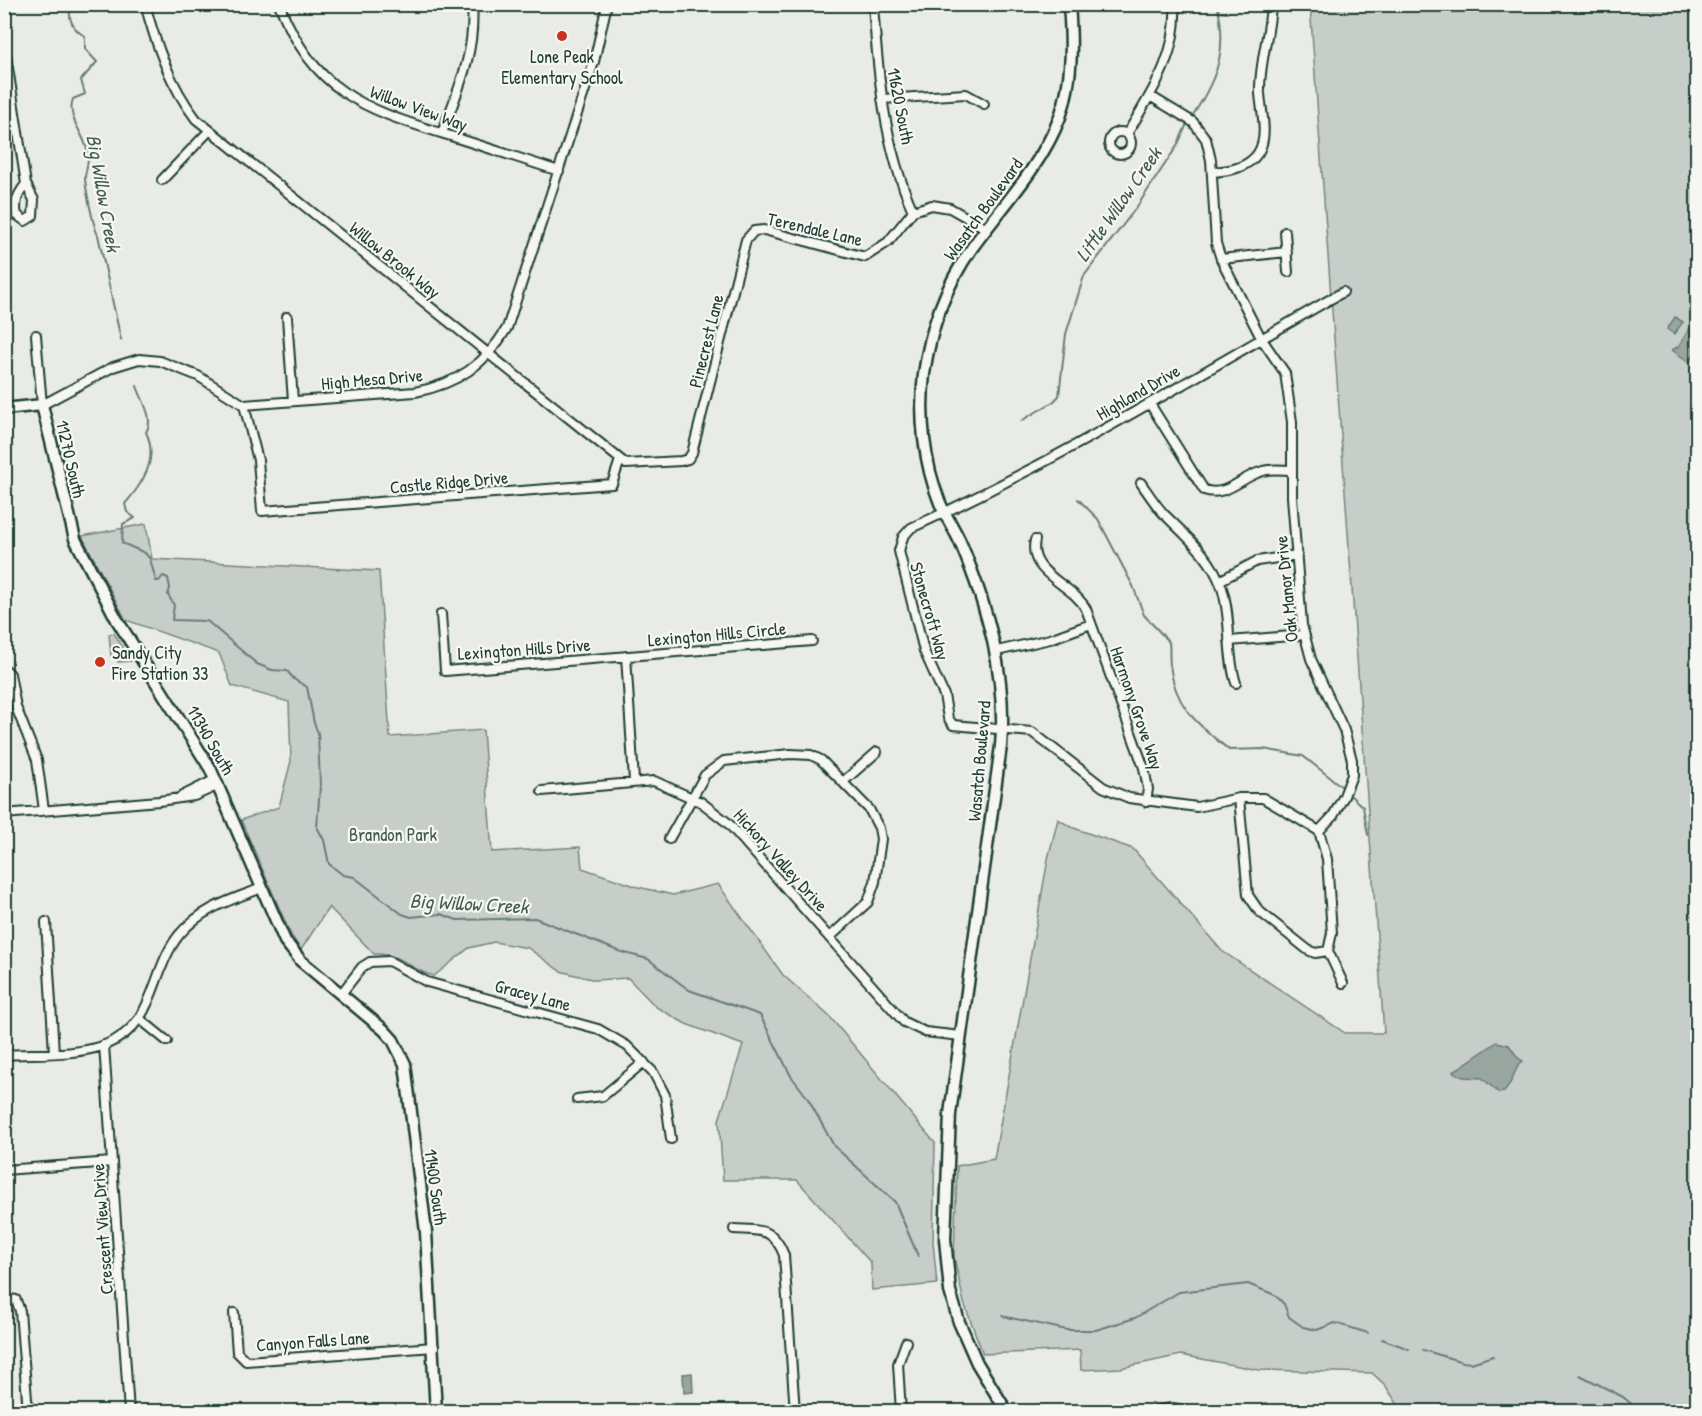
<svg xmlns="http://www.w3.org/2000/svg" width="1702" height="1416" font-family="'Patrick Hand',sans-serif">
  <rect width="100%" height="100%" fill="#e9ebe7"/>
  <filter id="ink" filterUnits="userSpaceOnUse"><feTurbulence type="fractalNoise" baseFrequency=".0167" numOctaves="2"/><feDisplacementMap in="SourceGraphic" scale="12" xChannelSelector="R" yChannelSelector="G"/><feConvolveMatrix kernelMatrix="1 2 1 2 8 2 1 2 1" color-interpolation-filters="sRGB"/></filter>
  <g filter="url(#ink)">
    <path fill="#c7cec9" stroke="#73867e" stroke-width="1.5" d="M1310 5H1697V1411H1402L1385 1385 1372 1373 1259 1370 1181 1355 1121 1368 1081 1370 1080 1350 983 1354 964 1303 954 1257 957 1166 994 1159 1048 859 1058 819 1071 827 1133 849 1222 951 1345 1033H1384Z
      M146 524 152 559 379 571 390 737 483 730 492 852 580 847 582 868 638 887 673 895 718 884 783 975 830 1017 935 1143 933 1242 937 1284 872 1290 871 1263 797 1180H723L719 1120 743 1045 686 1024 656 1007 628 978 595 980 560 971 528 948 494 942 469 948 434 976C409 970 403 953 374 954L329 907 301 950 291 935 241 820 279 807 291 761 289 702 232 686 219 653 126 620 82 536Z
      M114 633 131 661 118 662 117 657 111 656 109 634Z"/>
    <path fill="#99a6a0" stroke="#687c75" stroke-width="1.5" d="M1675 317 1683 322 1674 334 1667 329Z
      M1689 329 1698 335 1697 349 1689 362 1672 350 1679 346Z
      M1497 1042 1509 1045 1518 1058 1523 1061C1513 1068 1514 1082 1504 1092L1499 1093 1482 1078 1463 1077 1453 1072Z
      M692 1373 693 1392 684 1393 683 1374Z"/>
    <g fill="none" stroke-linecap="round" stroke-linejoin="round">
      <path stroke="#687c75" stroke-width="2" d="M72 4C66 17 73 30 85 36V49L97 62 81 80 85 94 73 99C66 117 84 133 87 150 90 161 86 167 85 177 85 186 94 229 98 235L121 340
        M1193 115C1218 77 1228 49 1217 4
        M137 386C141 399 155 419 146 432 159 460 142 484 125 504L127 512 135 518 123 524 122 543 145 553 150 559 156 581H159L163 576 168 578 170 588 168 595 174 605 172 620 207 621 257 664 272 670 287 671 295 680 307 687 314 723 318 733 320 786 317 827 324 840 329 864 343 875 354 877 402 914 411 917 441 914 457 920 535 918 621 952 648 959 689 990 760 1015 791 1076 807 1097 834 1146 895 1202 918 1256
        M1021 421 1053 402 1059 396 1066 334 1084 276 1136 208 1177 146 1186 126
        M1078 499 1098 519 1133 586 1144 615 1169 642C1170 650 1169 657 1170 665 1175 708 1198 724 1229 750L1263 749 1303 756 1341 786
        M1351 796 1363 807 1368 835
        M1002 1316 1067 1330H1096L1135 1318 1179 1292 1248 1284 1275 1295 1284 1304 1289 1317 1303 1327 1317 1330 1335 1323 1368 1333
        M1382 1339 1409 1349
        M1423 1350 1463 1362 1471 1363 1493 1356
        M1580 1375 1623 1397 1641 1412"/>
      <defs>
        <path id="street" d="M145 4C156 45 170 85 196 119L626 464 681 461 688 459 692 453 746 240 754 231 764 230 865 257 888 242 913 211 932 205 950 208 987 229
          M279 4C314 91 361 108 444 134 483 146 521 159 559 171
          M873 4C878 74 884 147 913 211
          M4 42 26 184 34 200 33 216 25 221 17 215C14 202 18 194 26 184
          M1150 96 1193 122 1206 139 1211 160 1216 243 1221 259 1261 338 1285 373 1292 422V497L1302 625 1311 659 1344 730 1352 760V775L1344 796 1333 816 1319 831
          M882 99 966 94 984 104
          M1109 143a11 11 0 1 1 22 0a11 11 0 1 1-22 0Z
          M442 133C458 90 476 52 472 4
          M1127 134C1152 92 1178 55 1175 4
          M1212 172C1229 171 1248 168 1258 153 1269 136 1261 111 1260 93 1259 63 1270 34 1271 4
          M162 180 209 131
          M1285 232 1288 272
          M1221 259 1287 252
          M287 317 293 401
          M36 335 42 405 113 367 139 359 160 361 198 376 244 405 415 392C457 384 485 365 507 328L594 62 607 4
          M1150 404 1204 490C1227 498 1242 476 1263 471 1272 468 1283 470 1292 470
          M244 405 258 460 262 511 612 484 620 460
          M1141 483C1148 493 1155 504 1163 513 1185 535 1212 557 1222 588 1232 619 1226 652 1236 683
          M1035 540C1027 574 1072 583 1086 609L1144 768 1148 789 1146 802
          M1219 581 1257 561 1297 555
          M441 614 445 671 812 641
          M1229 641 1304 635
          M997 651 1050 639 1091 624
          M626 656 634 781
          M4 668 10 674 16 707 37 760 44 810
          M844 781 877 752
          M542 791 654 781 701 802 728 823 904 1022 925 1032 961 1036
          M182 796 216 779
          M1239 798 1248 895 1259 911 1308 950 1315 953 1328 951
          M4 814 159 801 194 796 219 785
          M1319 831 1263 798H1239L1197 807 1129 798 1103 787 1032 732 953 725 948 718 944 695 924 651 899 551 903 537 911 528C1061 460 1200 373 1343 292
          M1319 831 1327 859 1332 933 1328 951 1343 983
          M669 839 705 775 724 761 790 754 811 755 821 760 869 809 879 828 881 839 875 882 868 902 830 937
          M46 922 54 1052
          M341 994 362 967 370 962 389 961 427 982 598 1029 627 1046 653 1072 665 1095 671 1139
          M140 1019 167 1041
          M104 1045 129 1412
          M4 1055C36 1053 74 1056 105 1045 158 1024 149 973 179 935 201 908 231 900 262 888
          M577 1099 603 1096 644 1062
          M4 1170 112 1162
          M734 1229C761 1231 773 1227 784 1255L795 1412
          M4 1298 16 1300 20 1311 28 1412
          M234 1313 237 1352 246 1361 434 1347
          M13 1412 28 1410
          M901 1412 898 1364 906 1342
          M1147 1412 1172 1408 1193 1412"/>
        <path id="secondary" d="M4 409 42 405 75 539 117 620 210 768 285 941 301 961 384 1030 393 1040 405 1064 426 1232 436 1412
          M1007 1412 977 1363 959 1322 950 1291 945 1239 950 1114 1001 746C1007 675 988 609 961 544 955 530 946 517 940 503 924 463 919 417 924 374 930 330 946 285 972 248 1003 205 1041 167 1060 117 1073 80 1072 43 1069 4"/>
      </defs>
      <use href="#street" stroke="#1f3d34" stroke-width="12"/>
      <use href="#secondary" stroke="#1f3d34" stroke-width="15"/>
      <use href="#street" stroke="#f6f6f2" stroke-width="8"/>
      <use href="#secondary" stroke="#f6f6f2" stroke-width="10"/>
    </g>
  </g>
  <g fill="#c8321e" stroke="#f6f6f2" stroke-width="2">
    <circle cx="562" cy="36" r="6"/>
    <circle cx="100" cy="662" r="6"/>
  </g>
  <g text-anchor="middle" dominant-baseline="central" stroke-width="4.5" stroke-linejoin="round" paint-order="stroke">
    <g font-size="18" fill="#1f3d34" stroke="#f6f6f2">
      <text x="562" y="56">Lone Peak<tspan x="562" dy="21">Elementary School</tspan></text>
      <text x="112" y="652" text-anchor="start">Sandy City<tspan x="112" dy="21">Fire Station 33</tspan></text>
    </g>
    <g font-size="18" fill="#1f3d34" stroke="#f6f6f2">
      <text transform="translate(901 106) rotate(79)">11620 South</text>
      <text transform="translate(419 108) rotate(20)">Willow View Way</text>
      <text transform="translate(983 209) rotate(-54)">Wasatch Boulevard</text>
      <text transform="translate(815 229) rotate(13)">Terendale Lane</text>
      <text transform="translate(395 260) rotate(39)">Willow Brook Way</text>
      <text transform="translate(706 341) rotate(-76)">Pinecrest Lane</text>
      <text transform="translate(372 379) rotate(-5)">High Mesa Drive</text>
      <text transform="translate(1138 392) rotate(-30)">Highland Drive</text>
      <text transform="translate(71 459) rotate(77)">11270 South</text>
      <text transform="translate(449 482) rotate(-5)">Castle Ridge Drive</text>
      <text transform="translate(1286 589) rotate(-96)">Oak Manor Drive</text>
      <text transform="translate(930 611) rotate(74)">Stonecroft Way</text>
      <text transform="translate(717 634) rotate(-5)">Lexington Hills Circle</text>
      <text transform="translate(524 649) rotate(-4)">Lexington Hills Drive</text>
      <text transform="translate(1137 708) rotate(71)">Harmony Grove Way</text>
      <text transform="translate(211 740) rotate(60)">11340 South</text>
      <text transform="translate(979 761) rotate(-85)">Wasatch Boulevard</text>
      <text transform="translate(781 860) rotate(48)">Hickory Valley Drive</text>
      <text transform="translate(533 995) rotate(15)">Gracey Lane</text>
      <text transform="translate(436 1187) rotate(82)">11400 South</text>
      <text transform="translate(102 1229) rotate(-94)">Crescent View Drive</text>
      <text transform="translate(313 1341) rotate(-4)">Canyon Falls Lane</text>
    </g>
    <g font-size="18" fill="#415a52" stroke="#f6f6f2">
      <text x="393" y="834">Brandon Park</text>
    </g>
    <g font-size="20" font-style="italic" fill="#445c54" stroke="#f6f6f2">
      <text transform="translate(104 193) rotate(80)">Big Willow Creek</text>
      <text transform="translate(1118 204) rotate(-55)">Little Willow Creek</text>
      <text transform="translate(469 903) rotate(3)">Big Willow Creek</text>
    </g>
  </g>
  <rect width="1702" height="1416" fill="none" stroke="#f6f6f2" stroke-width="24"/>
  <rect x="12" y="12" width="1678" height="1392" fill="none" stroke="#1f3d34" stroke-width="2" filter="url(#ink)"/>
</svg>
